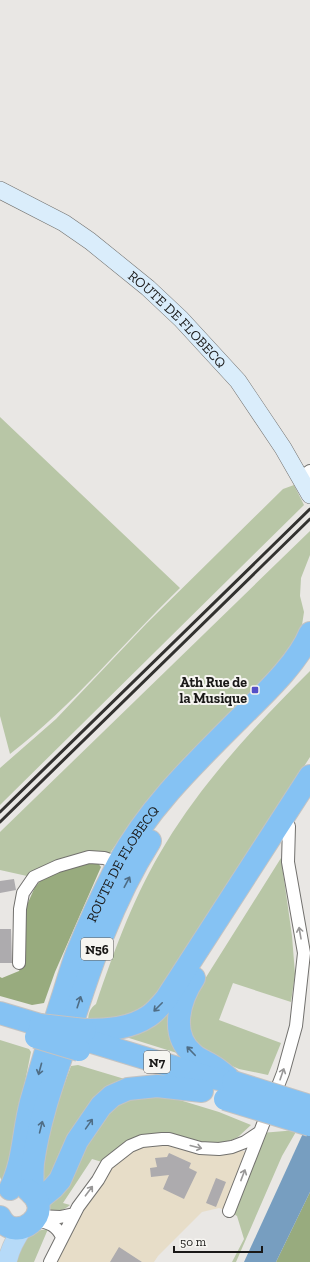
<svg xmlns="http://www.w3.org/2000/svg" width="310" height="1262" font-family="'Zilla Slab',serif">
  <rect width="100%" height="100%" fill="#e9e7e4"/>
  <path fill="#e7ddc8" d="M142 1141 236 1148 251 1154 229 1211 219 1208 202 1212 158 1256 154 1262H50L107 1164Z"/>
  <path fill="#b8c6a6" d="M0 417 180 588C123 643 73 706 10 754L0 716Z
    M294 485 304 505 0 805V768L56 719 147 623 283 489Z
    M310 531V555L301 578 300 596 304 612 302 625 295 643 284 660C223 722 158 781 110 853L89 854 27 876 0 870V832Z
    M310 671V757L176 967 144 1012 88 1023C88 1015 89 1009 96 1004 115 948 135 893 166 843 205 779 257 724 310 671Z
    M281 858 292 936 295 974 291 1002 233 983 219 1020 281 1043 268 1075 239 1069 223 1062 193 1045 186 1009Z
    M171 1004 180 1051 177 1053 129 1038V1035Z
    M0 1040 29 1049 31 1052 4 1186 0 1177Z
    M78 1065 138 1083 120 1088 41 1193 40 1172 55 1109 71 1066Z
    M139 1095 173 1098 219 1112 251 1125 238 1137 223 1144 132 1139 116 1149 102 1162 92 1159 63 1203 70 1205C63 1211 55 1213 46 1212L48 1204 115 1102Z
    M297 1130 282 1156 236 1262H232L244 1239 237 1216 229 1211 261 1133Z
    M48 1229 34 1262H16C22 1244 26 1231 48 1229Z"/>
  <path fill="#98ab7e" d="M84 862H97L101 867 55 972 44 1003 32 1005 0 996V977L2 978 19 971 23 960 26 907 35 887 43 878Z
    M310 1192V1262H276Z"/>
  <path fill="#779ec0" d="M310 1118V1192L276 1262H244Z"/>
  <path fill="#adabae" d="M14 879 16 890 0 893V881Z
    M0 929H11L12 963H0Z
    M169 1153 191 1163 189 1168 197 1172 184 1199 163 1189 169 1175 151 1177 150 1168 157 1167 155 1158 167 1157Z
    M216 1178 226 1182 216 1207 206 1203Z
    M119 1247 142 1262H110Z"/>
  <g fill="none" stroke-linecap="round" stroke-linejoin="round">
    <defs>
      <path id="street" d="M300 478 310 471
        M19 963 20 909 23 893 34 877 58 866 89 857 104 858 119 863
        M229 1211 260 1132
        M37 1216 60 1217 74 1214
        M38 1221C49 1222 57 1226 62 1237
        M50 1262 78 1207 98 1180 107 1164 130 1146 142 1141 162 1139H169L200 1148 219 1149 232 1147 245 1142 260 1132 283 1073 296 1026 304 953 288 862 289 826"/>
      <g id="secondary">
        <path id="s1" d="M0 190 64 223 90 241 148 288 181 319 238 381 283 448 310 495"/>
      </g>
      <path id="primary" d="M7 1262C10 1249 15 1239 23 1228"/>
      <g id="highway">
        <path d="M194 978C180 999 169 1034 193 1054 198 1059 205 1061 211 1065 219 1069 226 1076 233 1082"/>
        <path d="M0 1013 40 1025"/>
        <path d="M85 1030C107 1030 130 1029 149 1016 155 1012 161 1005 166 999L310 776"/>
        <path d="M82 1039 207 1077 224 1080"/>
        <path id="s2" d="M10 1189C24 1162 23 1131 31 1102 41 1067 51 1033 62 999 67 984 71 968 77 953 89 923 103 893 118 864 148 808 195 763 240 718 263 695 298 663 310 633"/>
        <path d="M32 1194C33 1184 32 1173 33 1163 39 1119 55 1076 69 1034 90 967 112 901 150 841"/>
        <path d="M37 1201 53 1188 60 1180 77 1141 101 1106 112 1096 128 1089 157 1086 202 1091"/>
        <path d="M0 1217C14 1246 59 1213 28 1190"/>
      </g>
    </defs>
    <use href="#street" stroke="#72716e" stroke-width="14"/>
    <use href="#secondary" stroke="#72716e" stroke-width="18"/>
    <use href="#primary" stroke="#c3c3c3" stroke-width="20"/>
    <use href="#highway" stroke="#c3c3c3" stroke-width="24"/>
    <use href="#street" stroke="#fff" stroke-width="12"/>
    <use href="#secondary" stroke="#daedfb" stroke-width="17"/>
    <use href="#primary" stroke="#b6daf8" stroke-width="19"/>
    <use href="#highway" stroke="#85c2f3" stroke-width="22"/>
    <path stroke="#333230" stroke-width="3" d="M0 812 310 509
      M0 822 310 519"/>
    <defs>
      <path id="highway-bridge" d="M40 1025 85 1030
        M36 1037 79 1050
        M233 1082 310 1106
        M225 1099 310 1125"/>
    </defs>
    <use href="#highway-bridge" stroke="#c3c3c3" stroke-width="24" stroke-linecap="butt"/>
    <use href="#highway-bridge" stroke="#85c2f3" stroke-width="22"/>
  </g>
  <defs><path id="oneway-shaft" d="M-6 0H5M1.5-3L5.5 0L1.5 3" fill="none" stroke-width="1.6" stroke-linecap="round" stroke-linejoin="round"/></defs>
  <g stroke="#4f6d85">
    <use href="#oneway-shaft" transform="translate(127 882) rotate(-62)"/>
    <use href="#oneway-shaft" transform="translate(79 1002) rotate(-72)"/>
    <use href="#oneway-shaft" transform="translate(158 1007) rotate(135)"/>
    <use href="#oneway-shaft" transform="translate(191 1051) rotate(-134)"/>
    <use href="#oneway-shaft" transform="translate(40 1069) rotate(105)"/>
    <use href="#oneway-shaft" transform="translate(89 1124) rotate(-55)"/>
    <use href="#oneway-shaft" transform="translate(41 1127) rotate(-76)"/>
  </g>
  <g stroke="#989797">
    <use href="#oneway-shaft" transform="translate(300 933) rotate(-100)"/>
    <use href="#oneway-shaft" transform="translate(282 1074) rotate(-71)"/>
    <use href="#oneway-shaft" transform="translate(196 1147) rotate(14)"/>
    <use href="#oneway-shaft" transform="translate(243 1175) rotate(-69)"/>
    <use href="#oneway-shaft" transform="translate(89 1191) rotate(-53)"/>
  </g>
  <rect fill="#544fc7" stroke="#f6f5f1" stroke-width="1.5" x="251" y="686" width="8" height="8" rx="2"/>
  <g text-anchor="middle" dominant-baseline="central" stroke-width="4" stroke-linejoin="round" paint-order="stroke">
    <g fill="#f6f5f1" stroke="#5b5a58" stroke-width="1">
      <rect x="81" y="938" width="32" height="22" rx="3"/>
      <rect x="144" y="1051" width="26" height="22" rx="3"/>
    </g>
    <g font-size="13" font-weight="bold" fill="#191817">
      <text x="97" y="949">N56</text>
      <text x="157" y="1062">N7</text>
    </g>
    <g font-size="14" fill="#191817" stroke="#f6f5f1">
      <text stroke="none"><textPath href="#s1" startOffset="221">ROUTE DE FLOBECQ</textPath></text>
      <text stroke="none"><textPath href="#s2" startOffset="346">ROUTE DE FLOBECQ</textPath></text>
    </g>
    <g font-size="14" font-weight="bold" fill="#191817" stroke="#f6f5f1" text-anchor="end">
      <text x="247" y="682">Ath Rue de<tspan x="247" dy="16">la Musique</tspan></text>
    </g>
  </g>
  <path d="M174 1246v6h88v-6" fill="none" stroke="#191817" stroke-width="2"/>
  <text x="180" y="1246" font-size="12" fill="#191817" stroke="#f6f5f1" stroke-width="3" paint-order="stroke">50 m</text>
</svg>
